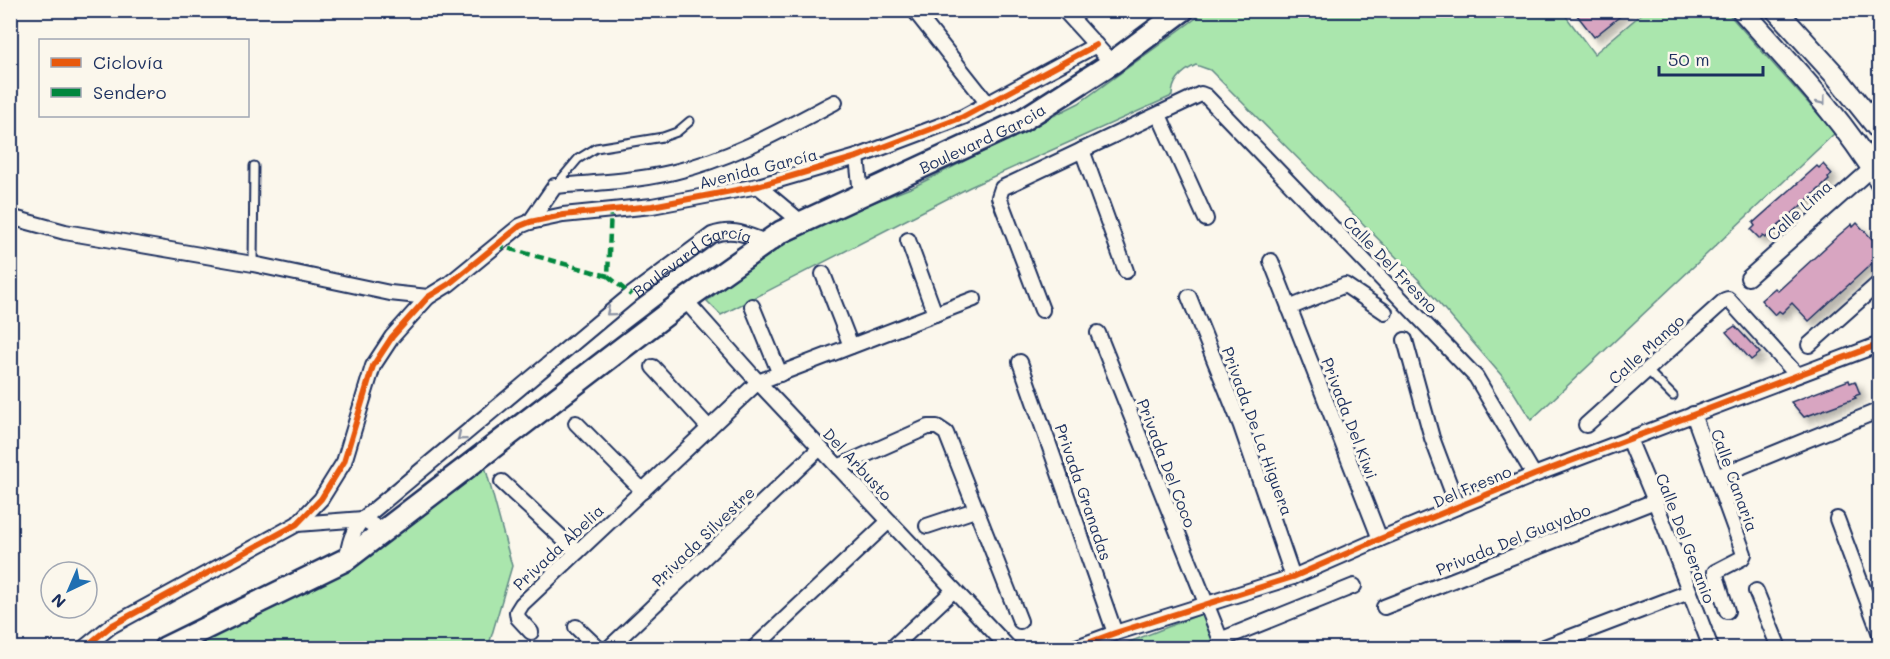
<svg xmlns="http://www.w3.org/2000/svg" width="1890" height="659" font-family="Mali,sans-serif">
  <defs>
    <filter id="shadow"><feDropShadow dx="5.5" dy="5.5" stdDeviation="3" flood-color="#0004"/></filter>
  </defs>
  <rect width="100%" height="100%" fill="#fbf7ec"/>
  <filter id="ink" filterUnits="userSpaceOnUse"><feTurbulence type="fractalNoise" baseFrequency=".0167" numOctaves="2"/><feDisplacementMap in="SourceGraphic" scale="12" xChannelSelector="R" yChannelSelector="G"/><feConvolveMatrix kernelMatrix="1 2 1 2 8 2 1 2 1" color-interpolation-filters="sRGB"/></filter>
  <g filter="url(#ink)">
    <path fill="#aae6ad" stroke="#628a86" stroke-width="1.5" d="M1206 11H1562L1594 54 1645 11H1726L1835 133 1531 420 1508 383 1419 280 1215 75 1210 70 1196 65C1183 71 1172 80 1172 96L970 187 721 315 707 301 730 282 788 242 859 208 913 187 1079 103Z
      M485 466 512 566 488 648H187Z
      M1206 612 1220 648H1114Z"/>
    <path fill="#d8a5c1" stroke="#1b2f5e" stroke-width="1.5" filter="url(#shadow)" d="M1573 10H1628L1594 37Z
      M1823 164 1832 174 1828 178 1829 180 1765 238 1763 236 1760 239 1751 230 1755 226 1753 223 1817 166 1819 168Z
      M1857 223 1872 239 1880 232 1879 257 1809 321 1792 303 1782 313 1779 311 1775 315 1761 300 1775 288 1778 291 1839 235 1852 224 1853 227Z
      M1735 326 1760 353 1751 360 1726 332Z
      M1849 380 1850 383 1855 381 1860 394 1854 396 1856 398 1804 417 1791 402Z"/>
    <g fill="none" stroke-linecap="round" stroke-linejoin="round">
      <defs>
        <path id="lane" d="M557 184 578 159 596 148 663 137 677 132 690 121
          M253 264 254 166
          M1647 370 1673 396"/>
        <g id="street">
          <path d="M914 10 989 105"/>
          <path d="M1064 10 1112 63"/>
          <path d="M1159 115 1206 219"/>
          <path d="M1082 150 1126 271"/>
          <path d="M857 157 861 194"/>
          <path d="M758 186 801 222"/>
          <path d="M10 217 65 232 253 264 390 293 428 297"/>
          <path d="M530 222 555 186C595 183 636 181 674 172 731 159 784 129 835 102"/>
          <path d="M908 240 935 314"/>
          <path d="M1271 261 1380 539"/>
          <path d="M823 274 851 346"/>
          <path d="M1748 278 1872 168"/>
          <path d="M1189 297 1241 426 1293 577"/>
          <path d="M685 300 758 382 1009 648"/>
          <path d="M752 306 780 374"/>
          <path d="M1289 308 1345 285 1385 312"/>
          <path d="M1042 310 999 197 1002 188 1201 94 1206 96 1476 377 1534 475"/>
          <path d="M1098 333 1224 648"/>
          <path d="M1405 340 1432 438 1458 507"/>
          <path d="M1809 345 1880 282"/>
          <path d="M1020 362 1115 633"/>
          <path d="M653 367 709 428"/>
          <path d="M1693 414 1744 554 1742 558 1715 572 1727 611"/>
          <path d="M576 423 643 491"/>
          <path d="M1586 425 1725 300 1728 299 1797 375"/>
          <path d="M1629 439 1655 501 1711 648"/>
          <path d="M838 467 928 427H937L946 433 1020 621"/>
          <path d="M1716 477 1880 410"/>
          <path d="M502 482 577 552"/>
          <path d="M1837 519 1880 634"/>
          <path d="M297 524 363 519 384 532"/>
          <path d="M927 526 975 510"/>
          <path id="s1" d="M347 559C349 543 352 531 363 519L631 295 712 235C733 227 746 235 766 242"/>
          <path d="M1756 591 1779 648"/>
          <path d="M1384 607 1655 501"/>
          <path d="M576 627 598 648"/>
          <path d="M531 632 518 618 517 612 522 604 758 382 974 299"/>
          <path d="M1220 640 1354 586"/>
          <path d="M84 648 111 626 297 524 321 499 344 462 373 366 392 337 428 297 449 284 520 226 530 222 563 215 652 206 758 186 857 157 963 117 1096 45"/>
          <path d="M609 648 820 448"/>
          <path d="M754 648 889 521"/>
          <path d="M892 648 954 590"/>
          <path d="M1074 648 1115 633 1293 577 1380 539 1534 475 1880 344"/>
          <path d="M1542 648 1689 592"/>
        </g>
        <path id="secondary" d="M1742 10C1791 65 1842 118 1880 181
          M1776 10 1836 76 1880 131"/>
        <g id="primary">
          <path id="s2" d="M165 648 347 559 685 300 781 232 1021 121 1112 63 1183 10"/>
        </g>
      </defs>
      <use href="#lane" stroke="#1b2f5e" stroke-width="11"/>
      <use href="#street" stroke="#1b2f5e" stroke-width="18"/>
      <use href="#secondary" stroke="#1b2f5e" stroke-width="24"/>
      <use href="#primary" stroke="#1b2f5e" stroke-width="26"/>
      <use href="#lane" stroke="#fbf7ec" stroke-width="7"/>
      <use href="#street" stroke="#fbf7ec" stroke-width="14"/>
      <use href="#secondary" stroke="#fbf7ec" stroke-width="20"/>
      <use href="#primary" stroke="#fbf7ec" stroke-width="21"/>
      <path stroke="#00873e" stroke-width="4.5" stroke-dasharray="9 4.5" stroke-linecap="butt" d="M496 245 608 276 611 209
        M608 276 631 295"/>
      <defs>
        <path id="cycleway" d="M84 648 111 626 297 524 321 499 344 462 373 366 392 337 428 297 449 284 520 226 530 222 563 215 652 206 758 186 857 157 963 117 1096 45
          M1074 648 1115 633 1293 577 1380 539 1534 475 1880 344"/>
      </defs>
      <use href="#cycleway" stroke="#fbf7ec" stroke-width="10"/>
      <use href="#cycleway" stroke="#e8590c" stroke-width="6"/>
    </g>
    <defs><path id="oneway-chevron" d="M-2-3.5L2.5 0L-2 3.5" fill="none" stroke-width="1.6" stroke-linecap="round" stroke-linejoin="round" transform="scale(1.5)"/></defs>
    <g stroke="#8b93a5">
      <use href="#oneway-chevron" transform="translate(1822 101) rotate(52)"/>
      <use href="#oneway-chevron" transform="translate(610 312) rotate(140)"/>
      <use href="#oneway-chevron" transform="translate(461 437) rotate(140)"/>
    </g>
  </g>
  <g text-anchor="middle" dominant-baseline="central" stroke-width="6" stroke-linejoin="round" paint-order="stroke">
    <g font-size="16" fill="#1b2f5e" stroke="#fbf7ec">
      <text stroke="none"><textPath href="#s2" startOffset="968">Boulevard Garcia</textPath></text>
      <text transform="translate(758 168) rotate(-14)">Avenida García</text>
      <text transform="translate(1799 210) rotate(-42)">Calle Lima</text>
      <text transform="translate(1391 264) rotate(46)">Calle Del Fresno</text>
      <text stroke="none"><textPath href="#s1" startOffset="466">Boulevard García</textPath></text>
      <text transform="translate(1646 349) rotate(-42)">Calle Mango</text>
      <text transform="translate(1350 418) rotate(69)">Privada Del Kiwi</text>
      <text transform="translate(1258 431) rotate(70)">Privada De La Higuera</text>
      <text transform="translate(1167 463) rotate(69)">Privada Del Coco</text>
      <text transform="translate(858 464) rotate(47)">Del Arbusto</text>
      <text transform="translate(1735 480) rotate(70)">Calle Canaria</text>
      <text transform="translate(1472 486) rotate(-23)">Del Fresno</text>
      <text transform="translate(1084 492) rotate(71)">Privada Granadas</text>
      <text transform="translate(703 536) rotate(-44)">Privada Silvestre</text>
      <text transform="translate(1686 538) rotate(69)">Calle Del Geranio</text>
      <text transform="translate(1513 539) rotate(-22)">Privada Del Guayabo</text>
      <text transform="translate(558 547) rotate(-43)">Privada Abelia</text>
    </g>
  </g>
  <rect width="1890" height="659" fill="none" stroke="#fbf7ec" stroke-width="36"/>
  <rect x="18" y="18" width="1854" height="623" fill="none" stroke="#1b2f5e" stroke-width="2" filter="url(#ink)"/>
  <rect x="39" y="39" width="210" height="78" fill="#fbf7ec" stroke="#a1a7b3" stroke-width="1.5"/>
  <rect x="51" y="58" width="30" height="9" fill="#e8590c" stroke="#a1a7b3" stroke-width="1.5"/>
  <text x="93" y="69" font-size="18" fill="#1b2f5e">Ciclovía</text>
  <rect x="51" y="88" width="30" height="9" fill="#00873e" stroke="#a1a7b3" stroke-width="1.5"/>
  <text x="93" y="99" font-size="18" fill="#1b2f5e">Sendero</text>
  <g transform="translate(69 590) rotate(224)"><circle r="28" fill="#fbf7ec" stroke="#a1a7b3" stroke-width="1.5"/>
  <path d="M0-4.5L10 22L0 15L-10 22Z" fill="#1f6fb2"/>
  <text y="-9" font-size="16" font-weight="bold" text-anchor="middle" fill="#1b2f5e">N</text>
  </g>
  <path d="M1659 66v9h104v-9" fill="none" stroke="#1b2f5e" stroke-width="3"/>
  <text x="1668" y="66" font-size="18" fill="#1b2f5e" stroke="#fbf7ec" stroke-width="4.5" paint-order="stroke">50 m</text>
</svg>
